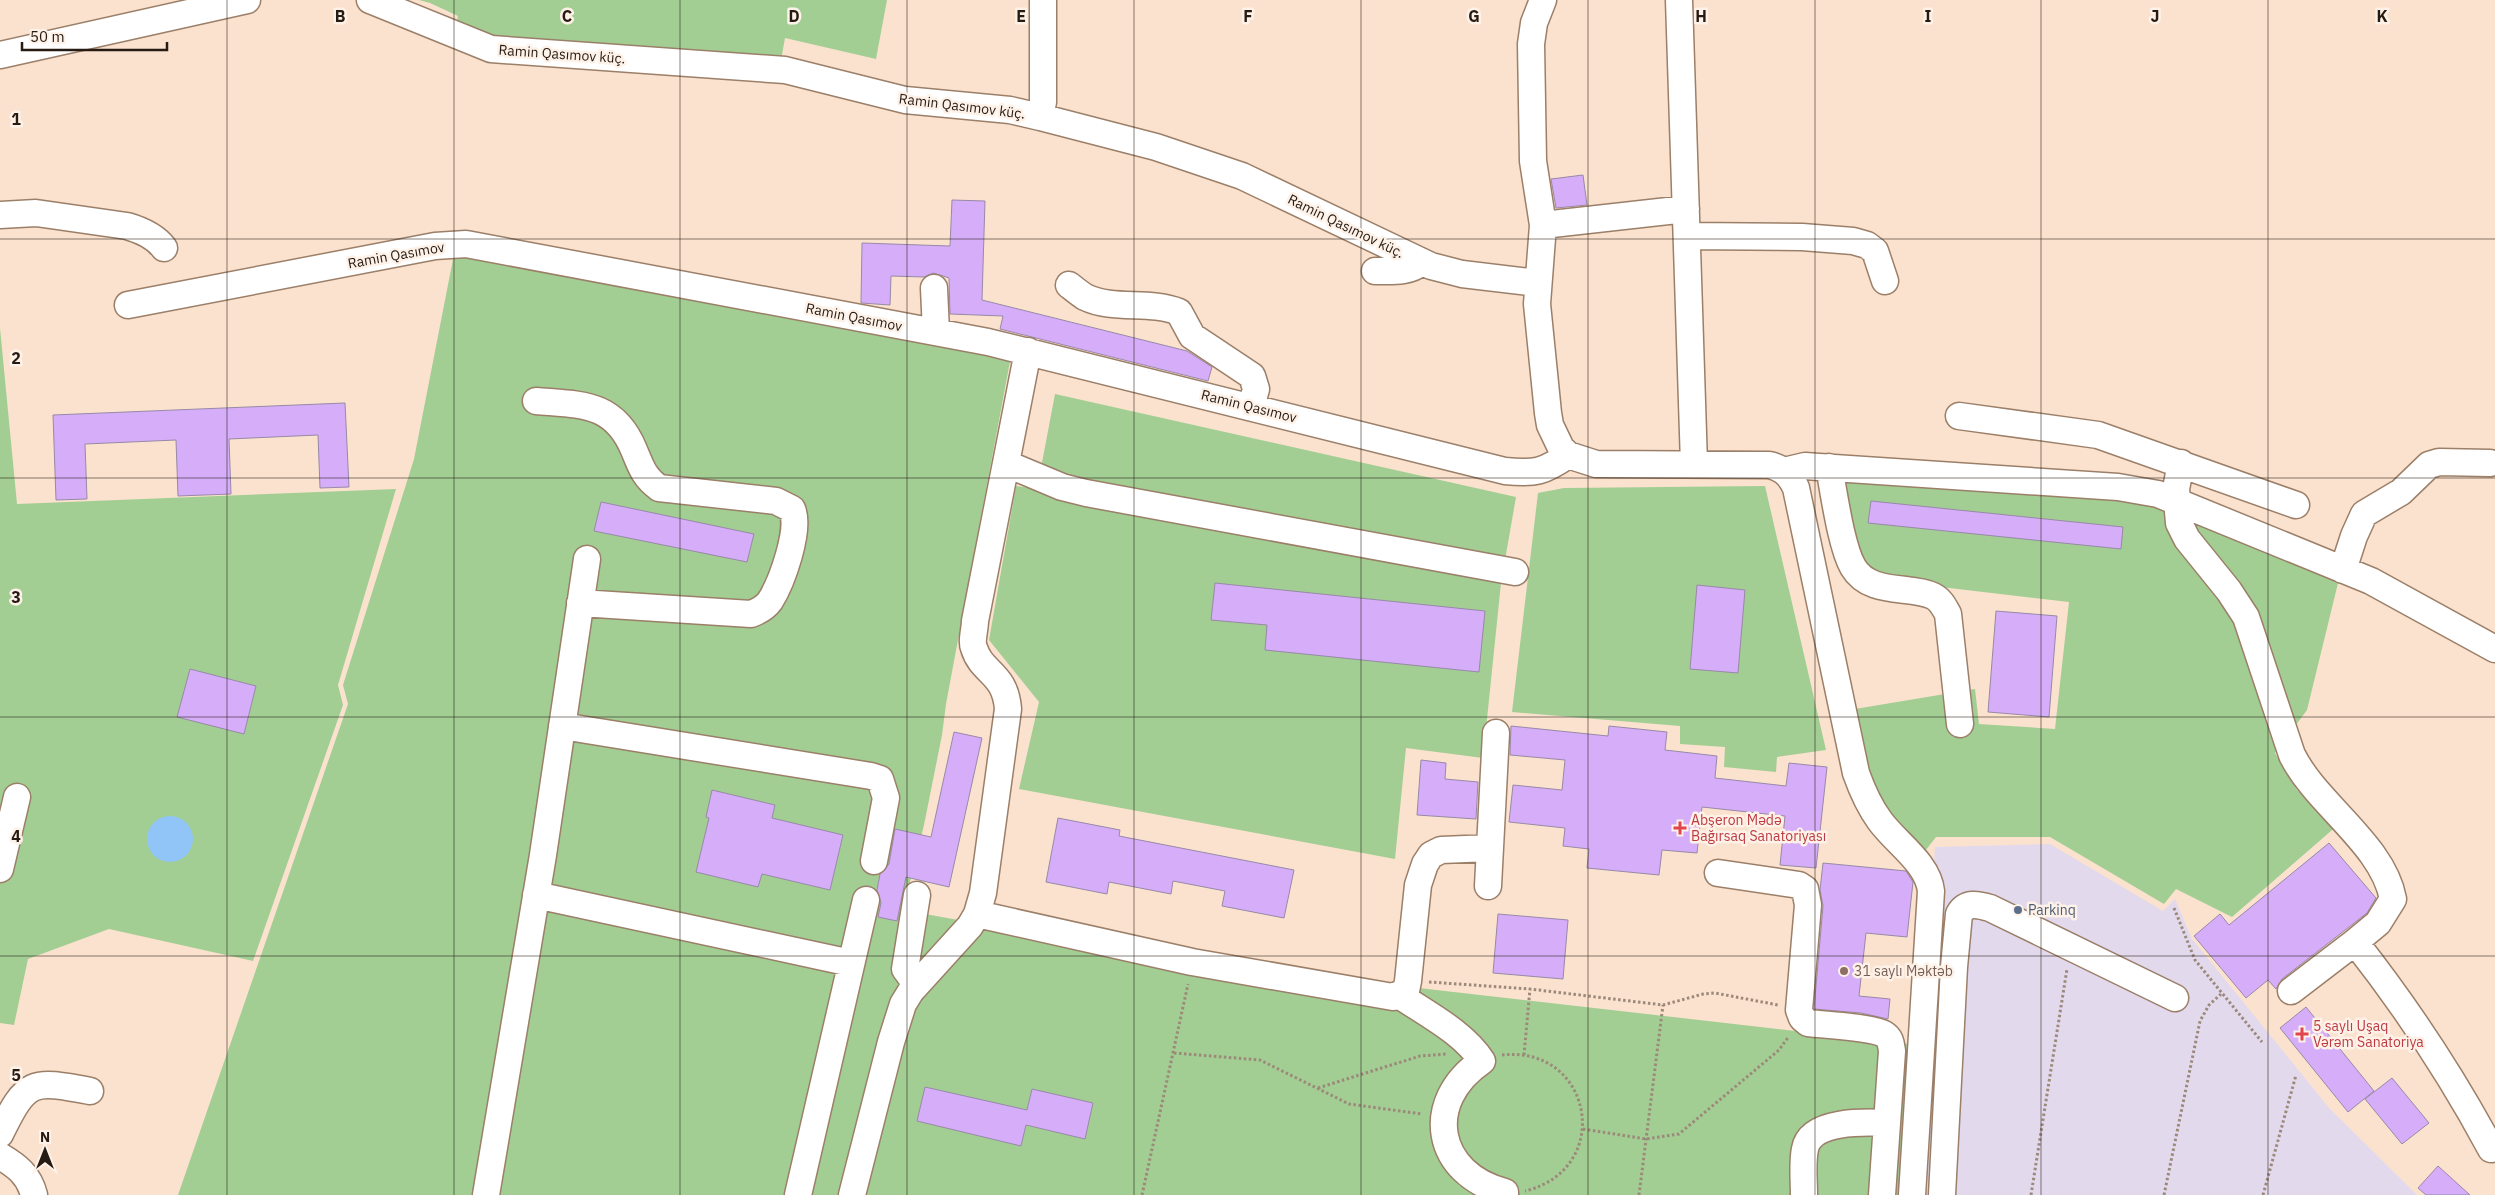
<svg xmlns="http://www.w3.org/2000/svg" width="2495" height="1195" font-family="'IBM Plex Sans',sans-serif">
  <rect width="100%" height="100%" fill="#fbe2ce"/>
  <path fill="#e2d9ed" d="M2050 844 2163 911 2175 899 2192 939 2330 1109 2417 1195H1922L1940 868 1934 863 1935 847Z"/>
  <path fill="#a2ce94" d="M419 0H887L876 59 785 38 781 60 489 38 456 26 458 16 430 3Z
    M454 254 1011 356 946 704 942 735 924 825 903 910 1192 962 1909 1044 1900 1195H178L348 704 343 685 414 459Z
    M0 328 17 504 396 489 338 685 343 705 253 961 109 929 28 959 14 1025 0 1023Z
    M1055 394 1516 497 1501 583 1483 758 1406 748 1395 859 1019 789 1039 702 989 640 1016 486 1037 489Z
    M1841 476 2145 498 2339 579 2307 710 2275 753 2297 790 2339 824 2232 917 2176 889 2164 904 2050 837H1936L1922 855 1878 804 1866 775 1855 709 1975 689 1979 724 2055 729 2069 602 1890 581 1869 569 1857 555Z
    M1765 486 1826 750 1777 757 1776 772 1724 767 1725 747 1680 744V726L1512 712 1538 493 1564 488Z"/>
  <path fill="#91c4f7" d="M147 839a23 23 0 1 1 46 0a23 23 0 1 1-46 0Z"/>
  <path fill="#d5adf9" stroke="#9889a7" d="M1583 175 1587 205 1556 208 1551 179Z
    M952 200 985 201 982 300 1187 351 1212 367 1208 381 1000 329 1003 316 950 314 949 278 940 275 933 273 924 277 891 276 890 305 861 303 862 243 950 246Z
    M345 403 349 487 320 488 318 435 229 439 231 494 178 496 176 440 85 444 87 499 56 500 53 415Z
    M1871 501 2123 527 2121 549 1868 523Z
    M601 502 754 534 747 562 594 531Z
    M1215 583 1485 611 1479 672 1265 650 1267 625 1211 620Z
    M1697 585 1745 590 1738 673 1690 669Z
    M1996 611 2057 616 2049 717 1988 712Z
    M190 669 256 686 244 734 177 717Z
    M1511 726 1608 736 1609 726 1667 732 1665 750 1717 756 1715 778 1786 786 1789 763 1827 767 1816 868 1780 865 1785 816 1702 807 1697 853 1662 850 1659 875 1587 868 1589 849 1563 846 1565 828 1509 822 1513 785 1562 790 1565 760 1510 755Z
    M954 732 982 738 949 887 906 877 897 921 878 917 881 903 877 890 880 874 889 864 895 829 931 837Z
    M1421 760 1446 763 1445 779 1478 782 1476 819 1417 815Z
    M712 790 775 805 772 818 843 835 830 890 762 874 758 887 696 872 709 818 706 817Z
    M1058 818 1120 830 1119 836 1294 870 1284 918 1222 906 1225 891 1173 881 1171 894 1109 882 1107 894 1046 882Z
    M2329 843 2376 898 2367 913 2282 979 2276 989 2268 980 2246 998 2194 936 2220 914 2229 925Z
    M1823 863 1906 871 1913 882 1907 937 1866 933 1859 996 1890 999 1888 1019 1861 1013 1814 1009 1823 906 1820 890Z
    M1498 914 1568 920 1563 979 1493 973Z
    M2306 1007 2374 1091 2348 1112 2280 1028Z
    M2392 1078 2429 1123 2402 1144 2365 1099Z
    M925 1087 1027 1110 1032 1089 1093 1103 1085 1139 1026 1125 1021 1146 917 1121Z
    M2438 1166 2470 1195H2426L2418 1188Z"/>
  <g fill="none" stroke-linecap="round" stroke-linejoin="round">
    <defs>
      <path id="minor" d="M370 0 491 49 785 70 905 100 1010 110 1040 117 1156 147 1242 176 1431 266 1462 274 1537 283
        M1543 0 1534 23 1531 44 1533 161 1543 225 1537 304 1548 413 1550 425 1561 448 1568 455 1596 464 1769 465C1783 468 1790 475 1796 488L1856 773C1862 790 1869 806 1880 821 1896 843 1928 863 1931 891L1912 1195
        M1679 0 1694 464
        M0 55 247 0
        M1040 117 1043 102V0
        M0 215 36 213 127 226C141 230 155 236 164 248
        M1543 225 1686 209
        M1687 236 1802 237 1853 241 1867 245 1875 251 1885 281
        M1375 271C1392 271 1408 273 1422 262
        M1069 285C1074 289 1080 294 1085 297 1114 311 1149 300 1179 312L1192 336 1252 376 1256 389 1251 407
        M934 288 936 332
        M128 305 435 246 466 244 988 342 1505 471C1535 474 1544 472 1568 455
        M536 401C582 405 614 402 634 450 641 467 644 477 659 488L776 501 792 509C801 529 782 582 770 601 765 608 759 611 751 614L580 603
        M1959 416 2098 435 2296 505
        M2181 463 2176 489 2179 523 2187 539 2229 591 2246 617 2292 755C2316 804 2383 844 2393 899L2378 923 2355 942C2406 1007 2452 1076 2491 1149
        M1007 464 1062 487 1086 493 1515 572
        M1829 467C1834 493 1841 546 1853 567 1870 596 1910 585 1933 596 1941 600 1944 607 1948 614L1960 724
        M1784 471 1805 466 1819 467 2118 487 2158 494 2371 581 2495 649
        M2343 570 2354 536 2364 514 2401 492 2429 465 2439 462 2490 463
        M562 726 871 776 880 779 886 798 874 861
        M0 869 17 797
        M1718 873 1799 885 1805 889 1808 905 1799 1010 1802 1018 1808 1023C1825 1025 1871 1027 1884 1034 1891 1038 1891 1045 1892 1051L1882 1195
        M1488 886 1496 733
        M536 895 851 963
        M977 914 1192 962 1393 997 1406 991 1408 981 1418 885 1425 864 1431 855 1441 850 1490 848
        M916 984 905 969 917 895
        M2291 991 2355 942
        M1399 995C1428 1015 1463 1032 1482 1061 1422 1102 1435 1174 1505 1192V1195
        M0 1134C27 1079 31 1080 90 1091
        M0 1156C17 1166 29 1175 34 1195
        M486 1195 543 855 587 559
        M798 1195 866 900
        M852 1195 891 1042 903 1004 911 991 970 926 977 914 983 893 1008 709C1005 672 982 674 974 648 971 641 975 629 975 621L1028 351
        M1804 1195C1804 1180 1802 1163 1805 1149 1810 1120 1865 1122 1887 1123
        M1942 1195 1954 967 1959 914C1966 902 1977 904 1990 908L2175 998"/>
    </defs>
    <use href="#minor" stroke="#9b7f68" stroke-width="29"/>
    <path stroke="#9c897a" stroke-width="3" stroke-dasharray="2.5 2.5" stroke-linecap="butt" d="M2174 908 2195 960 2262 1042
      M1429 982 1530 989 1663 1005 1703 994 1715 993 1778 1005
      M1174 1053 1260 1060 1349 1104 1422 1114
      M1502 1055C1593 1045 1615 1169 1525 1191
      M1524 1055 1530 989
      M1318 1088 1420 1056 1447 1054
      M1583 1129 1646 1139 1679 1134 1779 1050 1789 1036
      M1142 1195 1188 984
      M1639 1195 1663 1005
      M2031 1195 2067 969
      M2164 1195 2200 1021 2209 1005 2221 994
      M2263 1195 2296 1075"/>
    <use href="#minor" stroke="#fff" stroke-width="26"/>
  </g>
  <path fill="none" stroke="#261b12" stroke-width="1" stroke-opacity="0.55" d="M227 0V1195M454 0V1195M680 0V1195M907 0V1195M1134 0V1195M1361 0V1195M1588 0V1195M1815 0V1195M2041 0V1195M2268 0V1195M0 239H2495M0 478H2495M0 717H2495M0 956H2495"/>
  <g fill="#e0444e" stroke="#fef2e8" stroke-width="2">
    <path d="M1677.5 820.5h5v5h5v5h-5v5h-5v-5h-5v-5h5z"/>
    <path d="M2299.5 1026.5h5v5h5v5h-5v5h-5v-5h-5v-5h5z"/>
  </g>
  <circle fill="#5c6f8a" stroke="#fef2e8" stroke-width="2" cx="2018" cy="910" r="5"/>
  <circle fill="#8d6e63" stroke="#fef2e8" stroke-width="2" cx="1844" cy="971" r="5"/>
  <g text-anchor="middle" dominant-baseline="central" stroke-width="5" stroke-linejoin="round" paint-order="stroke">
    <g font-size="14" fill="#261b12" stroke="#fef2e8">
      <text transform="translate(562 54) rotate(4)">Ramin Qasımov küç.</text>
      <text transform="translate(962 106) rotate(7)">Ramin Qasımov küç.</text>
      <text transform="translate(1346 226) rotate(26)">Ramin Qasımov küç.</text>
      <text transform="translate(396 255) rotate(-10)">Ramin Qasımov</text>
      <text transform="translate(854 317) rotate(11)">Ramin Qasımov</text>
      <text transform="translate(1249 406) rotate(14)">Ramin Qasımov</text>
    </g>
    <g font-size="14" fill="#be3a42" stroke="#fef2e8" text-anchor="start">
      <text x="1691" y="820">Abşeron Mədə<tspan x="1691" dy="16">Bağırsaq Sanatoriyası</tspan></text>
      <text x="2313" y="1026">5 saylı Uşaq<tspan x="2313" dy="16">Vərəm Sanatoriya</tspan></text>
    </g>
    <g font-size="14" fill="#4e5e75" stroke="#fef2e8" text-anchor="start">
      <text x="2028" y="910">Parkinq</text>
    </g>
    <g font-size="14" fill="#785e54" stroke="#fef2e8" text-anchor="start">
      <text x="1854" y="971">31 saylı Məktəb</text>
    </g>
  </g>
  <g font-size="16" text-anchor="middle" font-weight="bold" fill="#261b12" stroke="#fef2e8" stroke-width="5" stroke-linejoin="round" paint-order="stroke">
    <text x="340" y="22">B</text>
    <text x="567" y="22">C</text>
    <text x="794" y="22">D</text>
    <text x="1021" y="22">E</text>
    <text x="1248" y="22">F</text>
    <text x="1474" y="22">G</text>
    <text x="1701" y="22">H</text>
    <text x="1928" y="22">I</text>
    <text x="2155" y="22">J</text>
    <text x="2382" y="22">K</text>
    <text x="16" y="125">1</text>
    <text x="16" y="364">2</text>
    <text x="16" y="603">3</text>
    <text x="16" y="842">4</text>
    <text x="16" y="1081">5</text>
  </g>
  <g transform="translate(45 1150)" stroke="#fef2e8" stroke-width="4" paint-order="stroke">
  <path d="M0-4L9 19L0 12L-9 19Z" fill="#261b12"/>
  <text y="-8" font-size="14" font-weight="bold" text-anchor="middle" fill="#261b12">N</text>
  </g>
  <path d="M22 42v8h145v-8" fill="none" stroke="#261b12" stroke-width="2.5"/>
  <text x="30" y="42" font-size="15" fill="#261b12" stroke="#fef2e8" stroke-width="4" paint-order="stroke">50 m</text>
</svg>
